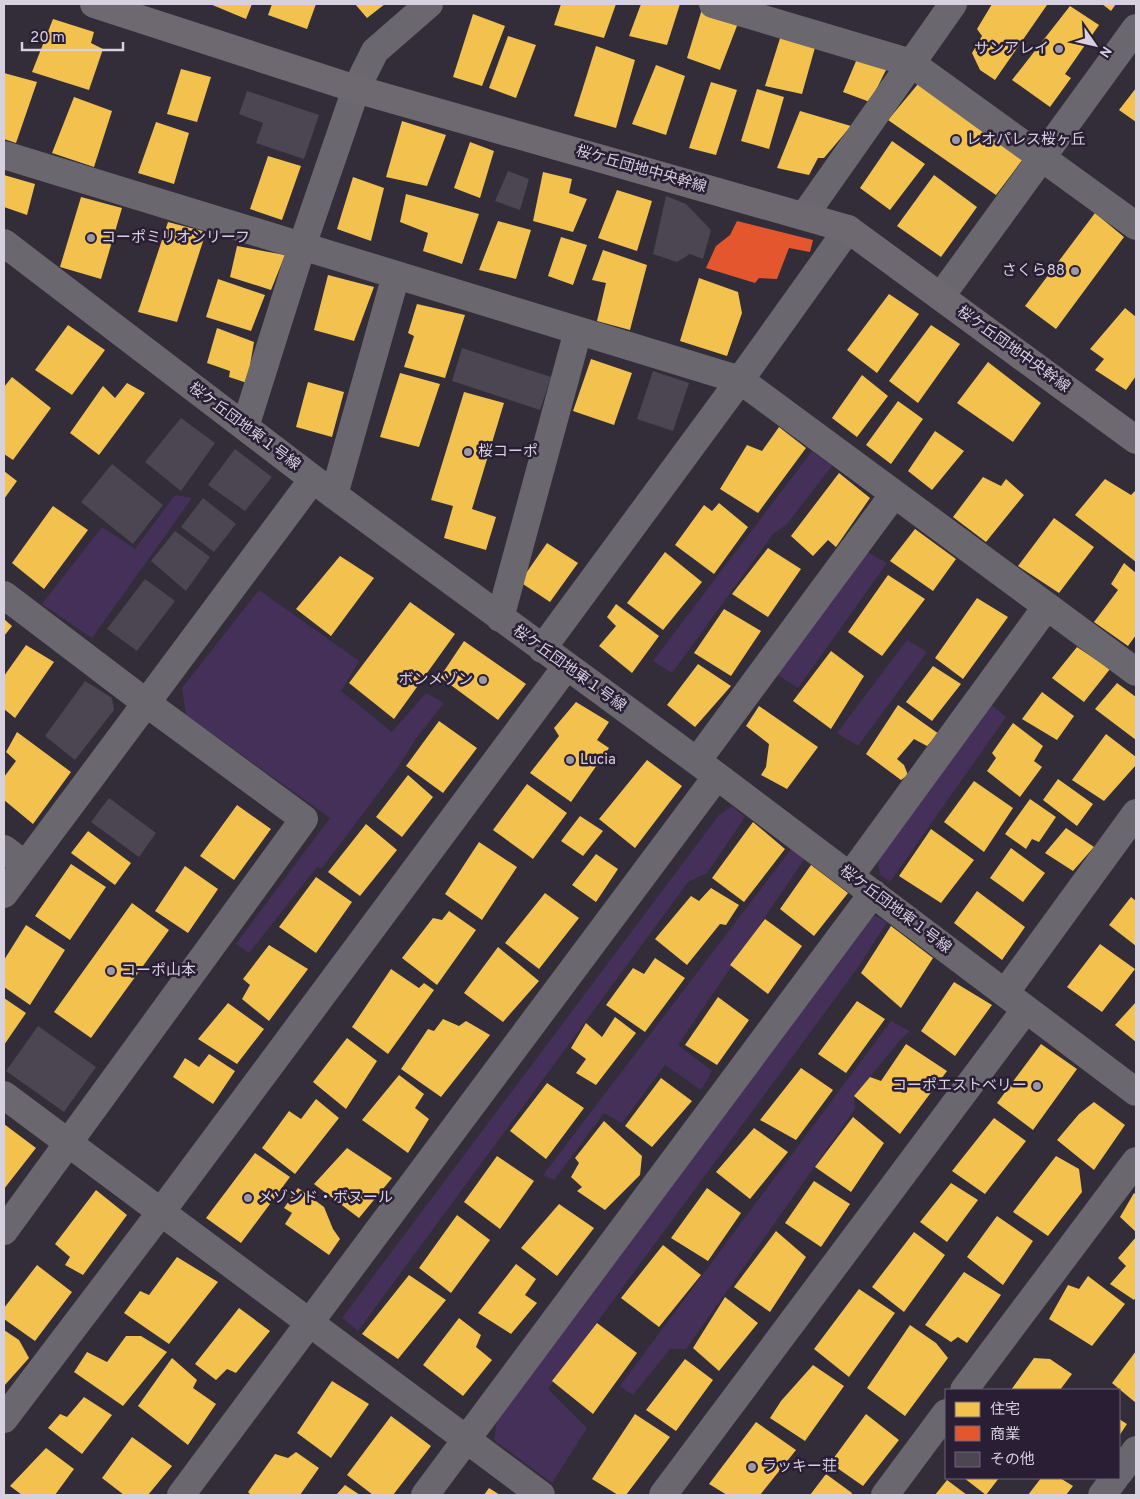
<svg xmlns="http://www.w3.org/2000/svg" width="1140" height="1499" font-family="Overpass,'Noto Sans JP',sans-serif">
  <rect width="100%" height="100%" fill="#332d3a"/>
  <path fill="#453059" d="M812 451 832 466 786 525 773 534 672 673 653 661Z
    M175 495 192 498 92 638 42 604 102 527 135 549Z
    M867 552 887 563 798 688 776 674Z
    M259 590 359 661 341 691 392 732 426 693 444 703 417 737 398 767 322 868 317 867 249 953 236 944 330 818 186 715 182 688Z
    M907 640 927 652 858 746 837 733Z
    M987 701 1006 717 890 882 880 875 877 856Z
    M732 806 745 817 707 873 688 882 358 1331 342 1318 719 815Z
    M792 848 807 859 803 861 678 1045 712 1071 701 1090 665 1065 622 1123 604 1113 554 1180 543 1175Z
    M873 915 887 922 859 966 548 1389 587 1428 552 1483 494 1440 497 1421Z
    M891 1021 910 1031 901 1039 854 1096 855 1109 686 1349H670L633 1395 620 1386Z"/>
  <path fill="#f2c14e" d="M210 4H252L246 19Z
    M272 4H316L307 29 268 15Z
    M355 4H385L367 18Z
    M561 4H616L604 38 554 25Z
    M641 4H680L667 45 629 36Z
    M992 4 1047 5 995 80 980 70 972 53 982 36 977 29Z
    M1102 4H1116L1111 11Z
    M1070 6 1099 25 1065 74 1071 78 1050 107 1012 80Z
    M702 9 740 18 720 70 687 58Z
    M473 14 505 26 482 86 453 77Z
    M53 19 94 32 91 43 103 49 89 90 32 72Z
    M782 32 816 44 802 94 765 86Z
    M508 36 536 45 516 98 489 88Z
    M596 46 635 60 616 128 574 116Z
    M859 54 889 64 870 102 843 92Z
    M656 65 685 76 666 135 632 124Z
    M181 69 211 77 197 122 167 114Z
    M4 73 37 82 16 143 4 139Z
    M711 82 737 90 716 155 689 148Z
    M918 84 1023 159 996 195 888 120Z
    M1136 88V122L1119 110Z
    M757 89 784 97 769 149 741 141Z
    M74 97 112 111 94 167 52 153Z
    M800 111 851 126 824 158H818L809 175 777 168Z
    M402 121 446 135 427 186 386 177Z
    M156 122 189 133 174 184 138 173Z
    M892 141 925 164 890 210 860 188Z
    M470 142 494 151 480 198 454 188Z
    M268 156 301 166 282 220 250 209Z
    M543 172 572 179 569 193 587 199 573 232 533 221Z
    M4 175 35 184 27 215 4 207Z
    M934 175 977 207 941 257 897 226Z
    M353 177 384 188 371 241 337 229Z
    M617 190 652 201 637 251 598 238Z
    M406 194 479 214 462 264 423 251 428 233 400 222Z
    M81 197 122 208 101 279 60 267Z
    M1095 213 1124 237 1056 329 1025 306Z
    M498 221 531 230 516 279 479 270Z
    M168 222 206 232 177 322 138 312Z
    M561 237 587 245 573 285 548 276Z
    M237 246 285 255 271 290 230 277Z
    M603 250 647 265 630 330 597 321 606 283 592 280Z
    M328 275 374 287 354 341 314 330Z
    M699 278 738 292 742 313 727 356 680 341Z
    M218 279 265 295 251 331 206 317Z
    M889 294 919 314 877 373 847 350Z
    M417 304 465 315 445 378 404 367 414 336 408 333Z
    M1125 308 1136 317V376L1126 390 1095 370 1104 359 1090 349Z
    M68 325 105 350 72 395 35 370Z
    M931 325 960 344 918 403 889 381Z
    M217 328 254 342 247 383 229 377 230 371 207 363Z
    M591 359 632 373 614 425 573 411Z
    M988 362 1041 403 1013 442 957 403Z
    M400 373 440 384 419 447 380 437Z
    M862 375 888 396 857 437 832 418Z
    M12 377 51 408 13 460 4 454V387Z
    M308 382 344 392 332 437 296 427Z
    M127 383 145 393 99 455 70 433 103 386 115 398Z
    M464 392 504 403 472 509 496 517 486 550 444 538 453 506 431 500Z
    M898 401 923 419 891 464 866 445Z
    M779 427 806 448 758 513 720 489 747 445 762 451Z
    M935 431 964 451 932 490 908 471Z
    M4 471 17 481 4 499Z
    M839 473 870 498 836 547 828 540 813 556 791 536Z
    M983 477 1001 486 1006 479 1024 495 986 542 953 517Z
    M1105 479 1131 495 1136 490V562L1075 515Z
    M719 503 748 527 714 574 675 545 704 505 712 511Z
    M53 506 88 530 44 589 12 563Z
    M1054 518 1094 547 1059 593 1018 566Z
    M915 529 956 559 933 591 890 561Z
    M547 543 578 563 550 602 520 582Z
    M768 548 801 569 768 617 732 594Z
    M665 552 702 582 663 630 627 603Z
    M340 556 374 578 331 636 296 609Z
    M1124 563 1136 573V635L1128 646 1094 622 1118 590 1111 584Z
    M888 575 925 599 882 656 848 632Z
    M977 598 1008 617 963 679 935 658Z
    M410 602 455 634 394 719 349 683Z
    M616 604 659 636 632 673 599 646 616 626 607 617Z
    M724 609 761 631 731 676 694 653Z
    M4 619 12 626 4 636Z
    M464 641 526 684 498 720 440 677Z
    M26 645 54 662 15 718 4 709V676Z
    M1077 647 1110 669 1084 702 1052 678Z
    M831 651 864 676 831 729 793 701Z
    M698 664 731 686 695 727 667 705Z
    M933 666 961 684 932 721 906 702Z
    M1117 683 1136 697V740L1095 709Z
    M1042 692 1074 716 1057 740 1022 719Z
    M576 702 609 722 597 740 609 748 571 802 530 773 559 736 554 728Z
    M898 705 939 734 927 746 914 739 897 759 904 765 908 775 901 780 866 754Z
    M759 706 818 747 787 789 761 775 766 767 769 744 746 726Z
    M439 721 477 748 443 793 406 766Z
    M1013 723 1043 746 1034 761 1042 767 1020 797 987 771 996 758 992 753Z
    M17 732 71 772 33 824 4 800V777L16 761 6 752Z
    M1106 734 1136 757V765L1104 801 1072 780Z
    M647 760 682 786 635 848 599 819Z
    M408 775 433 797 402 837 376 817Z
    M1058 779 1093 804 1077 826 1043 800Z
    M974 781 1013 808 984 852 944 822Z
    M527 784 567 813 533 859 493 830Z
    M1030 799 1056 817 1039 842 1032 839 1026 849 1005 834Z
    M237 805 271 829 234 880 200 856Z
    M580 816 603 831 583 856 561 841Z
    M753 822 785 849 744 902 712 878Z
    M366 824 397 850 360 896 328 872Z
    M1066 828 1094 847 1073 871 1045 853Z
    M931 829 974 860 941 903 899 876Z
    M88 831 131 863 115 885 71 853Z
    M479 842 517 867 482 920 445 894Z
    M1011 848 1045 873 1023 902 990 878Z
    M596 854 618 869 596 902 572 885Z
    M71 864 106 887 70 940 35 916Z
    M811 865 848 893 814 936 780 909Z
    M185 866 218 889 188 933 155 911Z
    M316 877 352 902 316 953 279 927Z
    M711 888 739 905 726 925 720 924 687 965 655 939 691 896 699 901Z
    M977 891 1025 927 1002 960 954 923Z
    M545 893 579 918 539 969 505 943Z
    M1131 897 1136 901V946L1109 925Z
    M132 903 169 930 91 1038 54 1012Z
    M449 911 476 930 437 985 402 958 433 918 442 920Z
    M765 919 802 946 768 994 730 965Z
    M26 925 65 950 30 1005 4 987V960Z
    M891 926 933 958 901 1008 861 973Z
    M1100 944 1135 969 1102 1012 1067 987Z
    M269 945 308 969 269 1021 242 999 250 985 243 979Z
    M498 947 539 981 503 1022 464 993Z
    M655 958 685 978 645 1032 606 1005 633 968 644 974Z
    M391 969 419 988 424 983 434 990 388 1054 352 1027Z
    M954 982 992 1005 955 1056 921 1031Z
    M718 997 749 1020 717 1065 685 1045Z
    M4 998 26 1013 4 1045Z
    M857 1001 885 1019 846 1073 818 1054Z
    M1136 1002V1042L1115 1025Z
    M228 1003 264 1029 237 1064 198 1039Z
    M615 1017 636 1033 596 1085 576 1073 586 1059 571 1048 586 1023 602 1037Z
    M443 1019 459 1026 466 1021 490 1035 441 1097 401 1069 428 1029 434 1031Z
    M347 1038 377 1061 346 1109 313 1082Z
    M906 1044 947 1071 900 1134 854 1096 870 1077 881 1081Z
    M1041 1044 1077 1069 1033 1130 997 1103Z
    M209 1054 235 1071 213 1104 173 1077 185 1058 199 1067Z
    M801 1068 833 1090 796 1140 760 1120Z
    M399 1075 424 1094 415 1108 429 1119 408 1153 362 1120Z
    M661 1078 692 1101 652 1147 625 1126Z
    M547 1083 584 1108 546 1159 510 1131Z
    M316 1099 339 1118 295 1174 262 1148 289 1111 301 1119Z
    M1094 1102 1125 1125 1094 1170 1057 1140 1079 1114Z
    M853 1117 884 1143 851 1192 815 1167Z
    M994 1118 1026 1141 985 1194 952 1171Z
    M604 1121 642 1156 640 1175 605 1210 577 1191 582 1187 571 1177 579 1163 575 1158Z
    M4 1124 36 1148 4 1189Z
    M754 1128 788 1152 750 1199 716 1172Z
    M347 1148 392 1178 359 1218 314 1184Z
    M255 1153 290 1177 241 1243 206 1218Z
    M497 1156 534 1181 500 1229 464 1202Z
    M1056 1156 1079 1169 1082 1192 1048 1236 1013 1212Z
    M814 1181 850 1204 821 1247 785 1223Z
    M951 1183 978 1200 947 1242 920 1222Z
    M298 1188 324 1207 333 1229 340 1239 329 1255 285 1224 292 1213 284 1208Z
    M707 1188 741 1213 708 1261 671 1238Z
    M96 1190 127 1215 83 1275 65 1265 70 1257 55 1244Z
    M1134 1193 1136 1195V1232L1120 1217Z
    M559 1204 594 1228 557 1276 521 1248Z
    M457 1215 490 1240 451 1293 419 1268Z
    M997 1216 1033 1241 1003 1285 967 1257Z
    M776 1231 806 1257 770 1312 734 1287Z
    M914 1232 945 1255 904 1312 872 1287Z
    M1136 1237V1297L1134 1300 1110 1284 1126 1266 1118 1258Z
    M663 1245 701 1275 659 1327 621 1298Z
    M177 1257 218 1282 169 1344 124 1313 140 1291 149 1295Z
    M516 1264 536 1279 525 1295 537 1303 511 1334 478 1313Z
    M37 1265 72 1292 35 1341 4 1319V1308Z
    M964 1272 1001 1295 967 1343 958 1337 951 1342 925 1325Z
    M409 1275 446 1300 398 1359 362 1334Z
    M1088 1276 1125 1304 1092 1346 1049 1319 1068 1285 1079 1289Z
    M859 1289 895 1313 849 1377 814 1349Z
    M725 1297 758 1323 719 1371 693 1348Z
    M239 1308 270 1331 236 1373 227 1369 216 1380 195 1364Z
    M459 1318 481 1335 476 1347 492 1360 463 1396 423 1365Z
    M597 1323 637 1353 593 1414 552 1381Z
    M910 1325 936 1343 948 1358 905 1416 867 1388Z
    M4 1330 19 1340 29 1358 4 1386Z
    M126 1336H141L167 1352 123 1406 74 1372 87 1352 107 1362Z
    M1136 1351V1403L1112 1383Z
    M172 1358 197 1380 193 1388 216 1404 188 1445 138 1406Z
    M1034 1358 1050 1359 1072 1374 1060 1390H1011Z
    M685 1359 713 1380 676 1431 646 1410Z
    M813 1365 844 1386 805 1441 770 1418 781 1401Z
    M332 1381 369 1404 331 1458 297 1433Z
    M84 1397 112 1415 82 1454 48 1428 60 1414 67 1417Z
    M635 1414 670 1437 626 1495H618L592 1479Z
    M866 1414 899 1440 863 1486 830 1463Z
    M391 1416 431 1446 393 1495H373L347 1475Z
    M1119 1419 1127 1424 1119 1436Z
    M756 1422 796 1450 760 1495H727L709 1484Z
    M132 1437 172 1466 148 1495H124L102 1478Z
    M46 1448 74 1469 55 1495H22L10 1486Z
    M296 1452 319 1468 300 1495H251L248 1492 275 1454 288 1458Z
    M826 1474 852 1493 851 1495H810Z
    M964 1478H999L986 1495Z
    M1041 1478H1060L1073 1486 1066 1495H1028Z
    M947 1480 967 1495H935Z
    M345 1485 360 1495H336Z
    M489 1488 500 1495H484Z"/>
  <path fill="#e4572e" d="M737 221 813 240 810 252 789 248 777 279 759 278 755 283 706 268 716 246 730 235Z"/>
  <path fill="#4b4651" d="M247 91 319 115 304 159 256 143 263 123 239 114Z
    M508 171 529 179 520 210 495 201Z
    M666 196 686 204 711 230 703 259 690 254 677 262 653 254Z
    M462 348 551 377 540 410 452 381Z
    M653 371 689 383 673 431 637 419Z
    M181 418 215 443 181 491 145 462Z
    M235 449 272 477 245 511 208 485Z
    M112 464 163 505 133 544 81 502Z
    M203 498 236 524 214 552 181 527Z
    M175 531 210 557 186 591 151 561Z
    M145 579 175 601 137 651 107 629Z
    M85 681 112 698 114 710 75 760 45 736Z
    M109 798 156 833 139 857 91 822Z
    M38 1026 96 1067 64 1112 6 1071Z"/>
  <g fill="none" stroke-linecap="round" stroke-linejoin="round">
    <path stroke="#6a686e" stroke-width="28" d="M713 4 911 63 1136 226
      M4 155 740 380 1136 672
      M804 216 953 4
      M4 243 334 495 717 776 1136 1092
      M941 296 1136 28
      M245 427 302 246 356 89 375 51 429 4
      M334 495 396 275
      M4 595 145 702 304 819 4 1231
      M500 618 578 331
      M542 649 740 380 848 229
      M697 761 894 494
      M4 849 25 865
      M850 876 1047 606
      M4 894 313 479
      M1005 993 1136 813
      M4 1095 541 1495
      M964 1390 1136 1161
      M4 1419 161 1212 566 667
      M1119 1473 1136 1450
      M181 1495 717 776
      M425 1495 873 893
      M663 1495 1026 1009
      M885 1495 946 1413
      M1102 1495 1115 1478"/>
    <path stroke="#6e6971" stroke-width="28" d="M94 4 356 89 848 229 1136 440"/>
  </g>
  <g fill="#9e97a5" stroke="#291e34" stroke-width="2">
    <circle cx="1059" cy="49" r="5"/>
    <circle cx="956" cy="140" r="5"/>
    <circle cx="91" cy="238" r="5"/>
    <circle cx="1075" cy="271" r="5"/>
    <circle cx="468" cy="452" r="5"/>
    <circle cx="483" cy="680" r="5"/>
    <circle cx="570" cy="760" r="5"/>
    <circle cx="111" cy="971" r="5"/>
    <circle cx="1037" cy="1086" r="5"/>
    <circle cx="248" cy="1198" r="5"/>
    <circle cx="752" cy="1467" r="5"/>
  </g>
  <g text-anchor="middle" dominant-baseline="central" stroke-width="5" stroke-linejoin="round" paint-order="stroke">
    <g font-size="15" fill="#d7d0df" stroke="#291e34" text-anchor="start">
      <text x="1049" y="49" text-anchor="end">サンアレイ</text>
      <text x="966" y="140">レオパレス桜ヶ丘</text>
      <text x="101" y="238">コーポミリオンリーフ</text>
      <text x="1065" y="271" text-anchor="end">さくら88</text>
      <text x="478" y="452">桜コーポ</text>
      <text x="473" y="680" text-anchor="end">ボンメゾン</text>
      <text x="580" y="760">Lucia</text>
      <text x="121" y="971">コーポ山本</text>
      <text x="1027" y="1086" text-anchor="end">コーポエストベリー</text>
      <text x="258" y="1198">メゾンド・ボヌール</text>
      <text x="762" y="1467">ラッキー荘</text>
    </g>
    <g font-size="15" fill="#d7d0df" stroke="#291e34">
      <text transform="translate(641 170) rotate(16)">桜ケ丘団地中央幹線</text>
      <text transform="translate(1013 350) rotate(36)">桜ケ丘団地中央幹線</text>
      <text transform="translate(244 427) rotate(37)">桜ケ丘団地東１号線</text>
      <text transform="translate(569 669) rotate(36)">桜ケ丘団地東１号線</text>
      <text transform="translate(895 910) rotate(37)">桜ケ丘団地東１号線</text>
    </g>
  </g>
  <rect width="1140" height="1499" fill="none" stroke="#d7d0df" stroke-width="10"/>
  <rect x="945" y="1389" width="175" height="90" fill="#291e34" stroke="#6f6578"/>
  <rect x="955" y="1402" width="25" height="15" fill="#f2c14e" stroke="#6f6578"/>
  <text x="990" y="1414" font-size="15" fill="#d7d0df">住宅</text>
  <rect x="955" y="1426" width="25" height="15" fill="#e4572e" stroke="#6f6578"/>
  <text x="990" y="1439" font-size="15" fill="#d7d0df">商業</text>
  <rect x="955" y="1452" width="25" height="15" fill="#4b4651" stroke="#6f6578"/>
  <text x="990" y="1464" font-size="15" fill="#d7d0df">その他</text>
  <g transform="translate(1095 45) rotate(124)" stroke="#291e34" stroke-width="4" paint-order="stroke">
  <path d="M0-4L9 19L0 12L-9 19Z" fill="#d7d0df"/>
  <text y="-8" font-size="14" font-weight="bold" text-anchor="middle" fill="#d7d0df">N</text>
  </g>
  <path d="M22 42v8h101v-8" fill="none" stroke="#d7d0df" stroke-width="2.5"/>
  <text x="30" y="42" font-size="15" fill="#d7d0df" stroke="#291e34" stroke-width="4" paint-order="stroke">20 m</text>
</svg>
